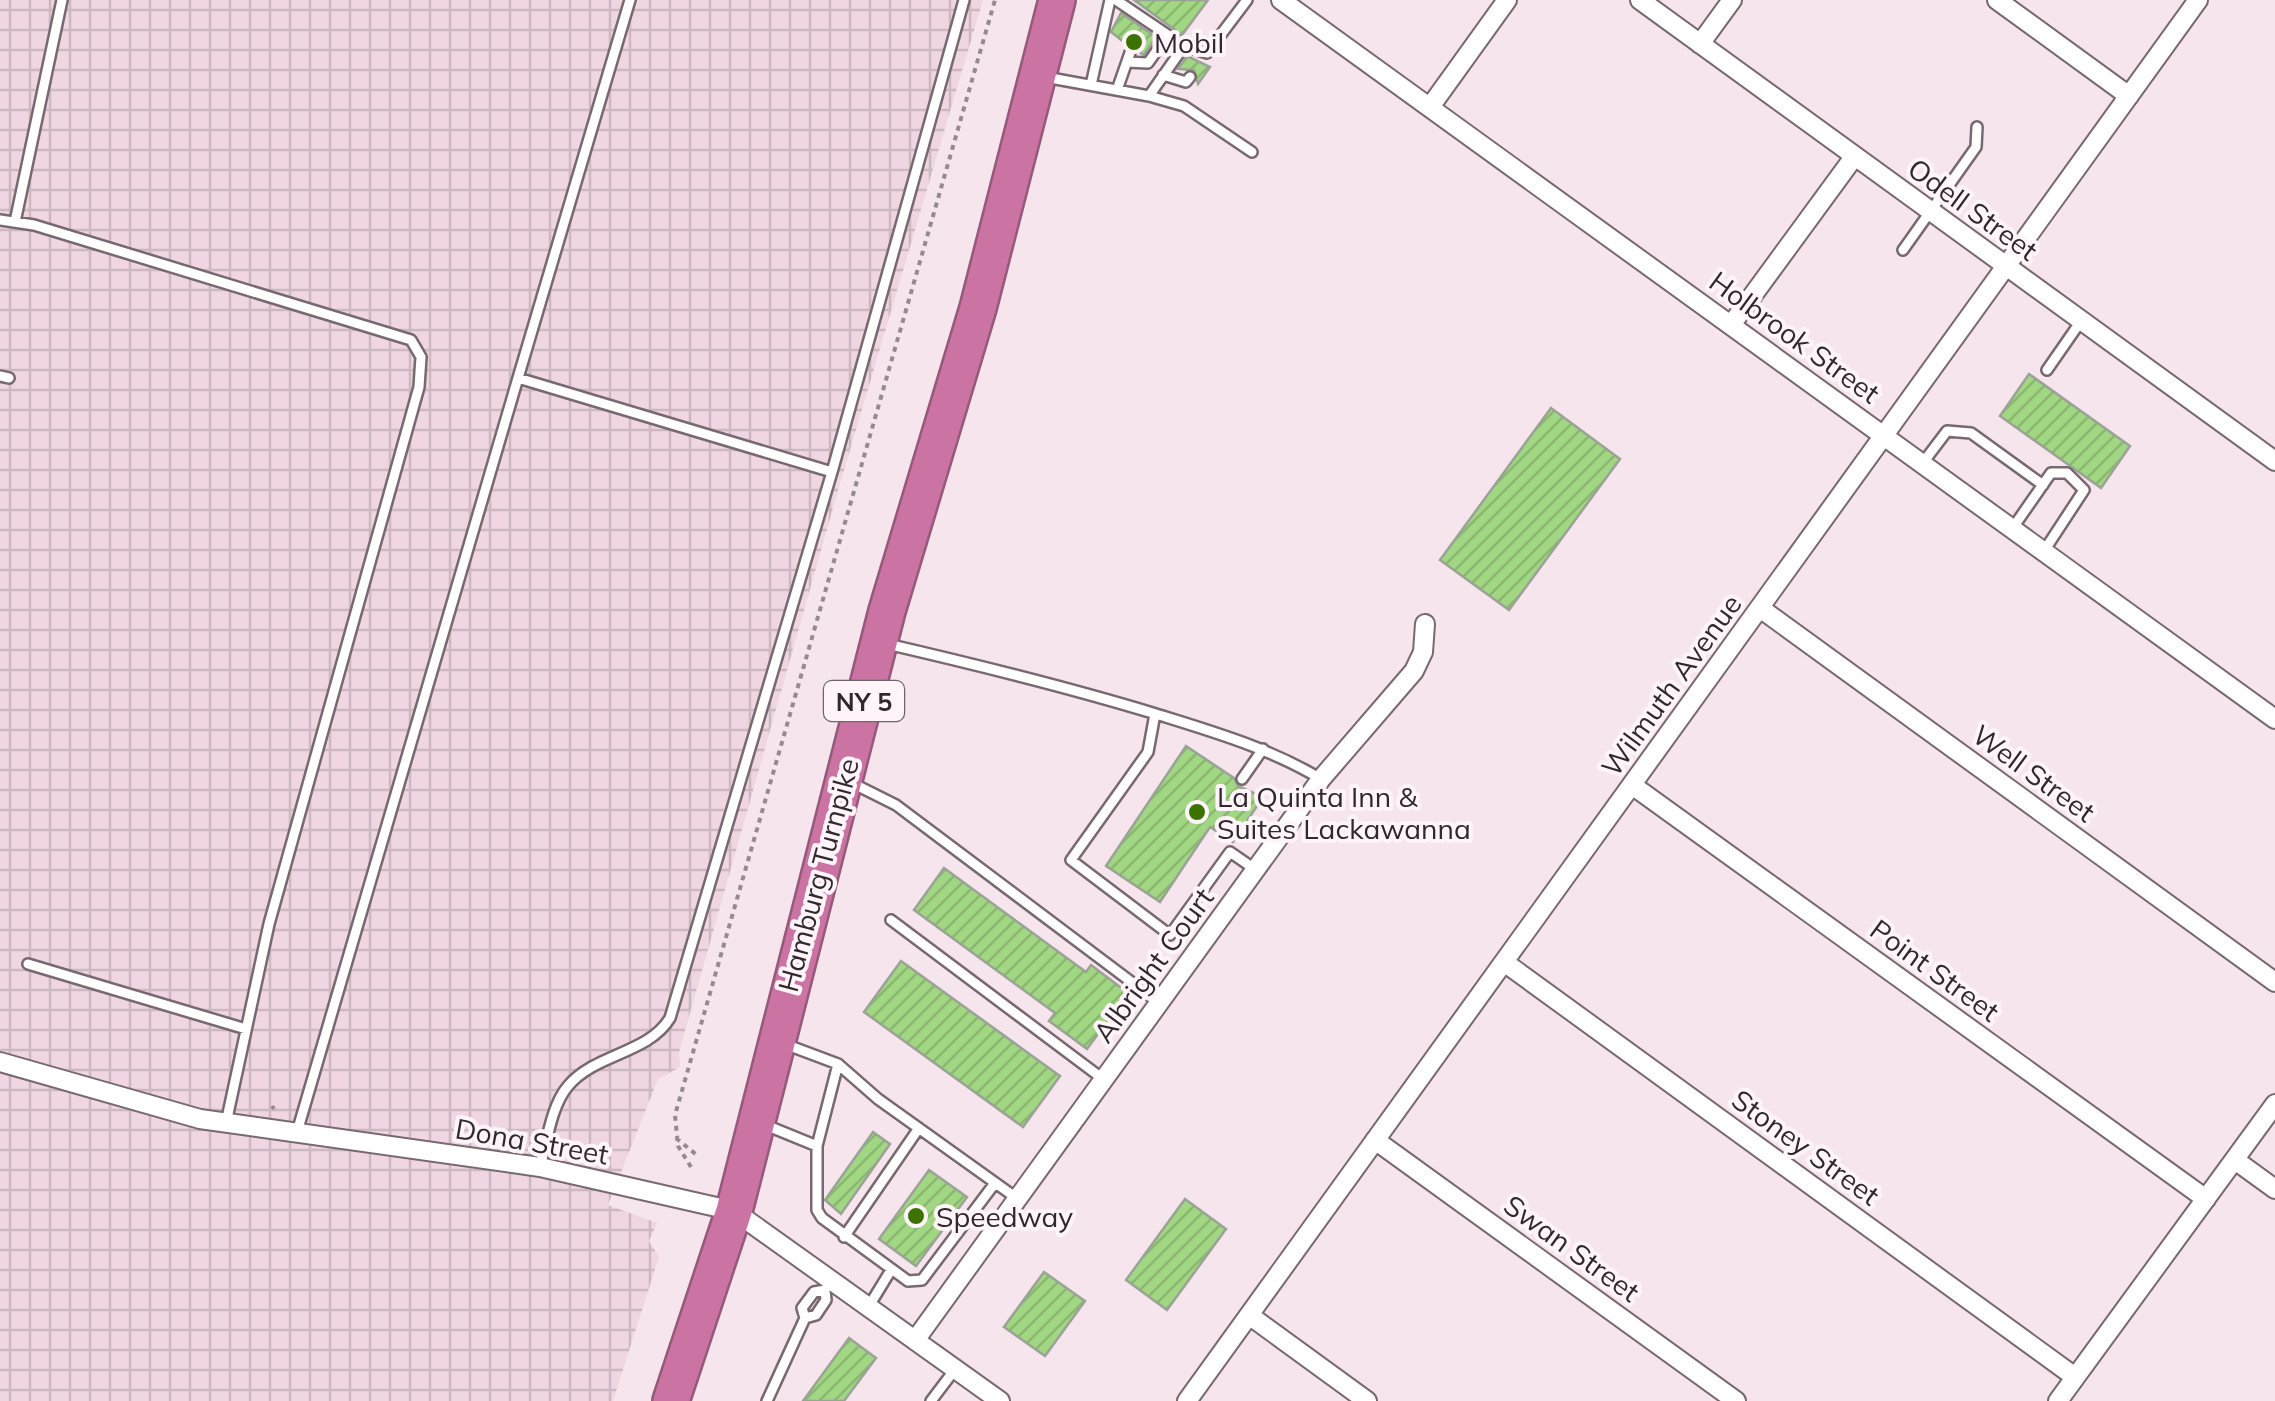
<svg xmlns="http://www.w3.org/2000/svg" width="2275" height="1401" font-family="Mulish,sans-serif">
  <defs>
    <pattern id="industrial-grid" width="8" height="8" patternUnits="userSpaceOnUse" patternTransform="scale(2.5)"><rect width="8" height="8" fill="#efd6e2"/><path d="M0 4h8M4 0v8" fill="none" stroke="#cdb8c2"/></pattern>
    <pattern id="building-hatch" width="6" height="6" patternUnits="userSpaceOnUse" patternTransform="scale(2.5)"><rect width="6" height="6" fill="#a1d682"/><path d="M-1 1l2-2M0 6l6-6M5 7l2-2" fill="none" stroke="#8bb870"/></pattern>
  </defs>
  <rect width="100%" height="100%" fill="#f6e5ed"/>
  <path fill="url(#industrial-grid)" d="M0 0H983L837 494 679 1052 680 1067 658 1079 608 1205 657 1223 649 1241 659 1257 613 1401H0Z"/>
  <path fill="url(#building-hatch)" stroke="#9aa395" stroke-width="2.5" d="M1134 0H1208L1182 35Z
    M1121 13 1156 37 1144 55 1139 52 1137 41 1125 43 1111 32Z
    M1187 56 1210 67 1198 84 1194 70 1178 69Z
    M2029 374 2130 446 2101 488 2000 416Z
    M1551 408 1620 459 1509 610 1440 560Z
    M1186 746 1234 778 1238 786 1263 797 1233 842 1210 827 1160 902 1106 866Z
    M944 868 1086 972 1091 965 1128 993 1087 1049 1049 1021 1055 1013 914 910Z
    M901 961 1060 1076 1023 1127 864 1012Z
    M873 1132 890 1144 841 1214 825 1200Z
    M929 1170 967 1197 916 1266 879 1239Z
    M1185 1199 1226 1229 1167 1310 1126 1280Z
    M1044 1272 1085 1301 1045 1356 1004 1327Z
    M849 1338 876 1358 844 1401H803Z"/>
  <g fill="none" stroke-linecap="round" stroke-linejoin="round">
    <defs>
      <path id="lane" d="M1116 0 1184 46 1207 53 1247 0
        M1127 62 1148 63 1167 36
        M1163 75 1186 82 1190 77
        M1045 77 1149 96 1184 46
        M1091 85 1110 0
        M1117 90 1132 47
        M1149 96 1184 106 1252 152
        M0 220 34 225 411 340 421 357 419 387 269 924 226 1123
        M15 222 62 0
        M1903 250 1976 147 1977 127
        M2047 370 2081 321
        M0 376 9 378
        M518 378 630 0
        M1922 464 1947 431 1971 433 2043 485
        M832 472 964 0
        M2012 529 2051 473H2067L2084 490 2044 551
        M887 644C978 665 1067 687 1156 714 1214 732 1269 748 1321 779
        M1155 714 1148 752 1071 860 1170 935 1230 852 1256 870
        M1242 779 1263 749
        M850 782 896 805 1158 1002
        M891 920 1103 1079
        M28 964 246 1029
        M782 1043 838 1064 878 1099 1018 1199
        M763 1124 817 1146V1210L822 1218 908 1281 922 1280 995 1183
        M297 1132 518 378 832 472 670 1018C648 1054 596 1053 568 1086 551 1106 547 1142 540 1167
        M817 1146 838 1064
        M844 1237 919 1128
        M825 1290 826 1300 816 1315 805 1318 802 1308 814 1292 825 1290 832 1280
        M869 1306 891 1270
        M767 1401 805 1318
        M931 1401 956 1368"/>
      <path id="street" d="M1281 0 2275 719
        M1640 0 2275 461
        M1997 0 2129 96
        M1700 44 1732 0
        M1430 107 1507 0
        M1731 325 1854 157
        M1760 608 2275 982
        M1632 785 2206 1199
        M1504 962 2075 1377
        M0 1062 200 1119 540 1167 734 1211 1000 1401
        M1375 1140 1736 1401
        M2235 1160 2275 1189
        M1249 1315 1367 1401
        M916 1339 1321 779 1414 671 1423 652 1425 624
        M1187 1401 2198 0
        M2058 1401 2275 1104"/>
      <path id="highway" d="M671 1401 734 1211 887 611 978 308 1057 0"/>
    </defs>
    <use href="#lane" stroke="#786970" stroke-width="14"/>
    <use href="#street" stroke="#786970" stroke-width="22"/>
    <use href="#highway" stroke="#955979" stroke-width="40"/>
    <path stroke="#968a90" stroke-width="4" stroke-dasharray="5 5" stroke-linecap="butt" d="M272 1106 274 1109
      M676 1138 698 1156
      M691 1167 678 1146 675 1115 995 0"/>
    <use href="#lane" stroke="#fff" stroke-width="9"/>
    <use href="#street" stroke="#fff" stroke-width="18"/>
    <use href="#highway" stroke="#cb73a3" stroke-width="35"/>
  </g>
  <g fill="#3b7200" stroke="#fff4f9" stroke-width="4">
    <circle cx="1134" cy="42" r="10"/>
    <circle cx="1197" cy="812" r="10"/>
    <circle cx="916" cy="1216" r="10"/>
  </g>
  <g text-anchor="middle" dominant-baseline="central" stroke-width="8" stroke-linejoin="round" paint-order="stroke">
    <rect fill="#fff4f9" stroke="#6e666a" stroke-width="2.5" x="824" y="681" width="80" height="40" rx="8"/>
    <g font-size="25" font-weight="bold" fill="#30292c">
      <text x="864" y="701">NY 5</text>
    </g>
    <g font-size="28" fill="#30292c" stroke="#fff4f9" text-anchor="start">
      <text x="1154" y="42">Mobil</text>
      <text x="1217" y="796">La Quinta Inn &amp;<tspan x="1217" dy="32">Suites Lackawanna</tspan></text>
      <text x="936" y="1216">Speedway</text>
    </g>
    <g font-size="28" fill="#30292c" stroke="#fff4f9">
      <text transform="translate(1973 209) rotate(36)">Odell Street</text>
      <text transform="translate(1795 337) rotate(36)">Holbrook Street</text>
      <text transform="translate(1671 685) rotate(-54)">Wilmuth Avenue</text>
      <text transform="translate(2034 773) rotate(36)">Well Street</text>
      <text transform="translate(818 875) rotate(-75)">Hamburg Turnpike</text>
      <text transform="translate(1153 965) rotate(-54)">Albright Court</text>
      <text transform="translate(1935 970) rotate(36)">Point Street</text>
      <text transform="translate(532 1141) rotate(10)">Dona Street</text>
      <text transform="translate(1806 1147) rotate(36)">Stoney Street</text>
      <text transform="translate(1572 1248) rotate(36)">Swan Street</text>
    </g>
  </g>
</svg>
